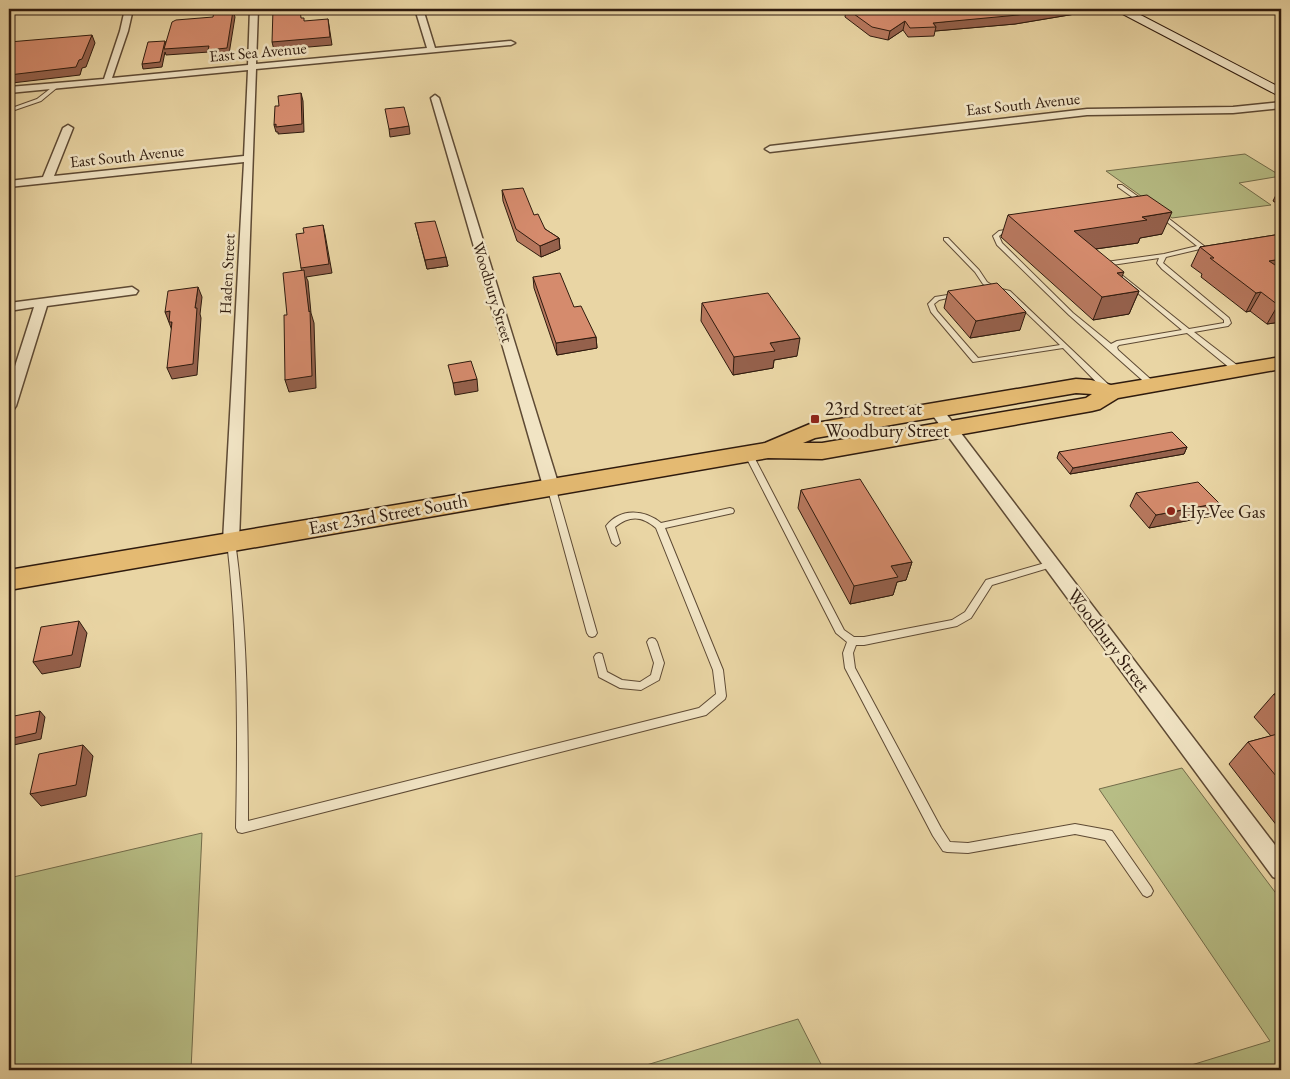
<svg xmlns="http://www.w3.org/2000/svg" width="1290" height="1079" font-family="'EB Garamond',serif">
  <rect width="100%" height="100%" fill="#e9d5a4"/>
  <filter id="stains"><feTurbulence type="fractalNoise" baseFrequency=".004" numOctaves="4"/><feColorMatrix values="0 0 0 0 .2 0 0 0 0 .09 0 0 0 0 .02 0 0 0 .5 -.17"/></filter>
  <radialGradient id="worn" r=".72"><stop offset=".6" stop-color="#630" stop-opacity="0"/><stop offset="1" stop-color="#630" stop-opacity=".3"/></radialGradient>
  <path fill="#b7bd85" stroke="#736c4a" d="M1245 154 1281 176 1239 183 1271 205 1172 218 1106 171Z
    M1182 768 1281 900V1070H1175L1270 1041 1099 789Z
    M202 833 191 1070H9V878Z
    M798 1019 824 1070H630Z"/>
  <g fill="none" stroke-linecap="round" stroke-linejoin="round">
    <defs>
      <path id="lane" d="M55 85 59 86 41 101 9 112V109L37 99Z
        M1118 185H1122L1147 203 1142 204 1118 187Z
        M1159 211 1204 246 1200 249 1166 257 1163 263 1229 318 1231 323 1228 326 1194 332 1242 369V373H1236L1187 333 1119 345 1117 347 1118 350 1157 385 1156 387H1150L1069 315 997 245 993 236 999 231 1016 228V230L1003 233 999 236 1002 243 1073 313 1111 344 1117 341 1182 330 1121 279 1120 278 1123 276 1189 329 1224 323V320L1162 269 1157 263 1159 258 1112 265 1111 267 1109 268 1103 264 1106 262 1164 254 1197 246 1157 214 1156 213Z
        M944 238H948L979 270 987 282 997 288 1010 291 1112 388V392H1106L1063 348 973 362 931 312 928 304 935 297 960 293V295L939 300 934 304 937 311 978 358 1060 345 1006 293 993 290 983 284 975 272 944 240Z
        M748 450 752 453 844 630 854 637H864L952 620 965 612 986 580 1052 561 1055 562 1056 564 1055 566 992 585 971 618 957 626 864 645H856L853 653 855 668 941 828 950 842 968 843 1075 824 1108 830 1112 831 1151 887 1153 891 1151 895 1147 897 1143 895 1105 840 1075 834 968 853 947 852 943 851 933 836 845 668 843 653 847 642 836 633 744 453Z
        M551 483 555 486 597 633 595 636 592 637 589 636 587 633 547 486Z
        M730 508 733 509 734 511 733 513 665 528 723 670 726 696 725 699 706 715 242 833 238 832 236 828C238 732 238 637 227 541L228 539 231 538 235 541C248 634 248 727 248 821L699 708 716 694 713 670 656 528C642 516 630 515 615 527L620 543 616 546 612 543 606 526C620 508 644 509 661 523Z
        M652 638 655 639 657 642 664 663 659 680 641 690 620 688 599 677 594 657 596 654 599 653 602 654 607 672 622 680 640 682 651 675 654 663 647 642 649 639Z"/>
      <path id="street" d="M125 9H133L128 31 112 78 248 65 250 9H258L256 64 427 48 415 9H423L435 48 511 41 515 43 511 45 256 69 239 541 237 545 231 547 225 545 223 541 244 162 9 187V181L43 177 63 128 68 125 73 128 54 176 244 156 248 70 9 93V87L104 79 120 31Z
        M435 95 439 98 559 486 556 490 551 491 546 490 543 486 431 98Z
        M1281 102V108L1233 113 1087 115 770 152 765 149 770 146 1087 109 1233 107Z
        M132 287 138 291 136 294 47 306 16 406 14 409 9 410V385L34 307 9 311V303Z
        M936 406 941 407 1281 853V880L1273 877 931 413 929 410 931 407Z"/>
      <path id="secondary" d="M1116 9H1129L1281 88V97L1117 11Z"/>
      <path id="primary" d="M1281 357V369L1118 398 1100 409 1092 411 822 459 768 458 9 590V570L765 443 810 424 1076 379 1091 380 1111 385ZM1076 393 1092 394 1086 398 822 443H803L815 438Z"/>
    </defs>
    <use href="#lane" stroke="#5e4a34" stroke-width="2"/>
    <use href="#street" stroke="#5e4a34" stroke-width="3"/>
    <use href="#secondary" stroke="#2f1b0e" stroke-width="2"/>
    <use href="#primary" stroke="#2f1b0e" stroke-width="3"/>
    <use href="#lane" fill="#f1e4c4" fill-rule="evenodd"/>
    <use href="#street" fill="#f1e4c4" fill-rule="evenodd"/>
    <use href="#secondary" fill="#f1e4c4" fill-rule="evenodd"/>
    <use href="#primary" fill="#e4ba72" fill-rule="evenodd"/>
  </g>
  <path fill="#b7785e" stroke="#2f1b0e" d="M846 9H1088L1087 12 1015 24 935 31 934 36 908 37 903 30 888 40 870 36 845 17Z
    M1281 185V206L1273 201Z
    M502 190 534 215 545 229 559 238 560 249 541 257 517 241 503 201Z
    M1008 215 1162 234 1140 238 1138 243 1096 249 1121 277 1139 291 1129 314 1093 320 1001 237Z
    M415 223 446 257 448 266 427 269Z
    M1281 234V322L1267 324 1250 311 1246 312 1201 277 1202 274 1191 266 1200 247Z
    M533 277 574 307 596 337 597 348 557 355 534 288Z
    M948 291 1020 330 970 338 944 308Z
    M702 303 797 356 774 360 773 368 733 375 701 321Z
    M1187 447 1184 454 1070 474 1057 458 1059 452Z
    M801 490 912 562 906 580 897 582 893 595 850 604 798 508Z
    M1136 493 1219 503 1212 516 1149 528 1130 506Z
    M1281 692V831L1229 764 1248 742 1271 736 1254 717 1274 694Z"/>
  <path fill="#95614c" stroke="#2f1b0e" d="M897 9H953L900 14 896 10Z
    M1053 9H1088L1087 12 1015 24 935 31 936 27 933 23Z
    M233 11 235 17 229 54 210 56 209 52 166 55 165 52 162 67 143 69 142 64 165 41 166 45Z
    M328 19 332 45 274 50 272 42Z
    M905 21 903 30 888 40 890 31Z
    M92 35 95 43 86 67 82 68 80 75 12 83 9 85V75L79 60Z
    M301 93 303 101 304 132 278 134V132H276L274 125Z
    M409 126 410 134 390 137 389 129Z
    M1172 212 1162 234 1140 238 1138 243 1066 253 1074 231 1142 217Z
    M323 225 325 234 332 273 306 277 308 281 311 313 314 323 316 388 289 392 285 380 309 312 303 277 301 268Z
    M559 238 560 249 541 257 540 246Z
    M446 257 448 266 427 269 425 260Z
    M1281 259V276L1269 261Z
    M1124 272 1114 294 1117 273Z
    M198 287 202 297 200 314 201 318 197 375 172 379 167 368 195 308Z
    M1139 291 1129 314 1093 320 1102 297Z
    M1261 292 1250 311 1246 312 1256 293Z
    M1281 304V322L1267 324 1278 305Z
    M170 311 173 333 165 312Z
    M1026 312 1020 330 970 338 976 321Z
    M596 337 597 348 557 355 556 343Z
    M800 338 797 356 774 360 773 368 733 375 734 357 770 343Z
    M477 379 478 391 455 395 453 383Z
    M1187 447 1184 454 1070 474 1073 468Z
    M1219 503 1212 516 1149 528 1156 515Z
    M912 562 906 580 897 582 893 595 850 604 854 586 891 566Z
    M79 621 87 633 80 667 42 674 33 662Z
    M40 711 45 717 41 739 9 746V739Z
    M83 745 93 756 86 796 41 806 30 794Z"/>
  <path fill="#d58b6d" stroke="#2f1b0e" d="M273 9H300L301 18H304V21L328 19 330 37 272 42Z
    M847 9H897L896 10 902 13 943 9H1053L1018 15 933 23 936 27 910 28 905 21 890 31 872 27Z
    M233 11 227 48 208 50 209 46 164 49 172 22 176 20 213 17 214 12Z
    M92 35 82 59 79 60 76 67 9 75V42Z
    M165 41 160 62 142 64 148 42Z
    M301 93 302 124 276 127V124L274 125 275 106H279L278 96Z
    M404 107 409 126 389 129 385 109Z
    M523 188 534 215 538 214 545 229 559 238 540 246 516 229 502 190Z
    M1147 195 1172 212 1142 217 1147 220 1074 231 1124 272 1117 273 1139 291 1102 297 1008 215Z
    M435 221 446 257 425 260 415 223Z
    M323 225 329 264 301 268 296 234 304 233 303 228Z
    M1281 234V259L1269 261 1281 269V304L1278 305 1261 292 1256 293 1210 258H1214L1200 247Z
    M304 270 309 312 310 311 312 376 285 380 284 315H287L283 273Z
    M560 273 574 307 581 306 596 337 556 343 533 277Z
    M997 283 1026 312 976 321 948 291Z
    M198 287 195 308H197L193 364 167 368 172 322H169L170 311 165 312 168 291Z
    M768 293 800 338 770 343 775 351 734 357 702 303Z
    M471 361 477 379 453 383 448 365Z
    M1172 432 1187 447 1073 468 1059 452Z
    M860 479 912 562 891 566 898 577 854 586 801 490Z
    M1198 482 1219 503 1156 515 1136 493Z
    M79 621 72 655 33 662 41 627Z
    M1281 692V703L1274 694Z
    M40 711 36 733 9 739V717Z
    M1281 733V782L1248 742Z
    M83 745 76 785 30 794 39 754Z"/>
  <g fill="#8f2418" stroke="#f1e4c4" stroke-width="2">
    <rect x="810" y="414" width="10" height="10" rx="2.5"/>
    <circle cx="1171" cy="511" r="5"/>
  </g>
  <g text-anchor="middle" dominant-baseline="central" stroke-width="5" stroke-linejoin="round" paint-order="stroke">
    <g font-size="16" fill="#2f1b0e" stroke="#f1e4c4">
      <text transform="translate(258 52) rotate(-5)">East Sea Avenue</text>
      <text transform="translate(1023 104) rotate(-6)">East South Avenue</text>
      <text transform="translate(127 156) rotate(-6)">East South Avenue</text>
      <text transform="translate(227 274) rotate(-87)">Haden Street</text>
      <text transform="translate(493 292) rotate(73)">Woodbury Street</text>
    </g>
    <g font-size="19" fill="#2f1b0e" stroke="#f1e4c4" text-anchor="start">
      <text x="825" y="408">23rd Street at<tspan x="825" dy="22">Woodbury Street</tspan></text>
      <text x="1181" y="511">Hy-Vee Gas</text>
    </g>
    <g font-size="19" fill="#2f1b0e" stroke="#f1e4c4">
      <text transform="translate(388 514) rotate(-10)">East 23rd Street South</text>
      <text transform="translate(1109 640) rotate(53)">Woodbury Street</text>
    </g>
  </g>
  <rect width="1290" height="1079" fill="none" stroke="#e9d5a4" stroke-width="30"/>
  <rect x="10" y="10" width="1270" height="1059" fill="none" stroke="#2f1b0e" stroke-width="2.5"/>
  <rect x="15" y="15" width="1260" height="1049" fill="none" stroke="#2f1b0e"/>
  <rect width="100%" height="100%" filter="url(#stains)"/>
  <rect width="100%" height="100%" fill="url(#worn)"/>
</svg>
